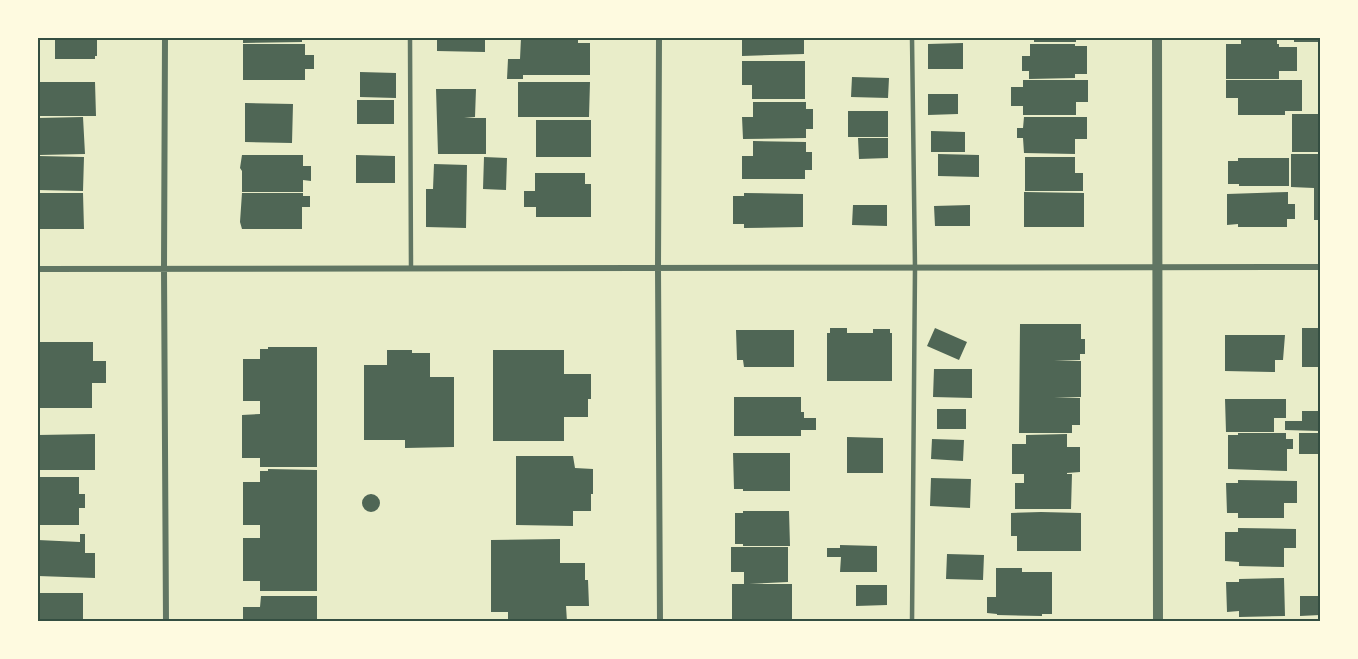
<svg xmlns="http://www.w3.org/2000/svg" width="1358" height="659" font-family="Lato,sans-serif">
  <rect width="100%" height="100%" fill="#e9edc9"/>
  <path fill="#4f6655" d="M55 38H97V56H95V59H55Z
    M243 38H302V42L243 43Z
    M437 38H485V52L437 51Z
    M521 38H578V43H590V75H523V79H507L508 59H520Z
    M742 38H804V54L742 56Z
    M1034 38H1076V42H1034Z
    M1241 38H1277V44H1279V47H1297V71H1279V79H1226V44H1241Z
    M1294 38H1320V42H1294Z
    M963 43V69H928V44Z
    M243 44H305V55H314V69H305V80H243Z
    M1030 44H1075V46H1087V74H1075V78L1029 79V71H1022V56H1030Z
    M742 61H805V99H752V85H742Z
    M360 72 396 73V98L360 97Z
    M852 77 889 78 888 98 851 97Z
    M1023 80H1088V102H1076V115H1023V106H1011V87H1023Z
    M1226 80H1302V111H1285V115H1238V98H1226Z
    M38 82H95L96 116H38Z
    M518 82H590L589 117H518Z
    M436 89H476L475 117 464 118H486V154H438Z
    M928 94H958V114L928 115Z
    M357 100H394V124H357Z
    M753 102H806V109H813V129H806V138L743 139 742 117H753Z
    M245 103 293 104 292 143 245 142Z
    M848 111H888V137H848Z
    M1292 114H1320V152H1292Z
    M83 117 85 154 39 155 38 118Z
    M1024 117H1087V139H1075V154L1024 153 1023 138H1017V128H1023Z
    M536 120H591V157H536Z
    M931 131 965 132V152H931Z
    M858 138H888V158L859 159Z
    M753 141 806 142V152H812V170H805V179H742V156H753Z
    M938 154 979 155V177L938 176Z
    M1291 154H1320V220H1314V188L1291 187Z
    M242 155H303V166H311V181L303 180V192H242V171L240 168Z
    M356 155 395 156V183H356Z
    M38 156 84 157 83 191 38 190Z
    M484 157 507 158 506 190 483 189Z
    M1025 157H1075V173H1083V191H1025Z
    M1238 158H1289V186H1239V184H1228V161H1238Z
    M434 164 467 165 466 228 426 227V189H433Z
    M535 173H585V184H591V217H536V207H524V191H535Z
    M1024 192 1084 193V227H1024Z
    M1288 192V204H1295V219H1287V227H1238V224L1227 225V194Z
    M38 193H83L84 229H38Z
    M242 193H303V196H310V207H302V229H242L240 222Z
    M744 193 803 194V227L744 228V224H733V196H744Z
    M853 205H887V226L852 225Z
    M970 205V226H935L934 206Z
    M1020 324H1081V339H1085V354H1080V360L1054 361H1081V397H1054L1080 398V425H1072V433H1019Z
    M830 328H847V333H873V329H890V333H892V381H827V333H830Z
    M935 328 967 342 959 360 927 346Z
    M1302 328H1320V367H1302Z
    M736 330H794V367H744L743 360H737Z
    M1225 335H1285L1283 360H1275V372L1225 371Z
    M38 342H93V361H106V383H92V408H38Z
    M268 347H317V467H260V458H242V415L260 414V401H243V359H260V349H268Z
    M387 350H412V353H430V377H454V447L405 448V440H364V365H387Z
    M493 350H564V374H591V399H588V417H564V441H493Z
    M934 369H972V398L933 397Z
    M734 397H801V412H804V418H816V430H801V436H734Z
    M1225 399H1286V418H1274V432H1226Z
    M937 409H966V429H937Z
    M1302 411H1320V431L1285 430V421H1302Z
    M1238 433H1286V439H1293V449H1287V471L1228 469V435H1238Z
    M1299 433H1320V454H1299Z
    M95 434V470H38V435Z
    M1067 434V447H1080V472L1067 473V474H1072L1071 509H1015V483H1024V474H1012V444H1026V435Z
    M847 437 883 438V473H847Z
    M932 439 964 440 963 461 931 459Z
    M733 453H790V491H743V489H734Z
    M516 456H573L575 468 593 469V494H591V511H573V526L516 525Z
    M268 469 317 470V591H260V581H243V538H260V525H243V482H260V471H268Z
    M38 477H79V494H85V508H79V525H38Z
    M931 478 971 479 970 508 930 506Z
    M1238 480 1297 481V503H1284V518H1238V513H1227L1226 483H1238Z
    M362 503a9 9 0 1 1 18 0a9 9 0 1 1-18 0Z
    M743 511H789L790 546H743V544H735V513H743Z
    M1041 512 1081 513V551H1017V536H1011V513Z
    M1238 528 1296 529V548H1284V567L1239 566V562L1225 561V532H1238Z
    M80 534H85V553H95V578L38 576V540L80 542Z
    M560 539V563H585V580H588L589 606H566L567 622H508V612H491V540Z
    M840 545 877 546V572H840L841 557H827V548H840Z
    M731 547H788V582L749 584H792V621L732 622V584H744V572H731Z
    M947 554 984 555 983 580 946 579Z
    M996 568H1022V572H1052V614H1042V616L997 615V614L987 613V597H996Z
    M1284 578 1285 616 1239 617V611L1227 612 1226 582H1239V579Z
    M856 585H887V605L856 606Z
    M38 593H83V622H38Z
    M261 596H317V622H243V607H260Z
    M1300 596H1320V615L1300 616Z"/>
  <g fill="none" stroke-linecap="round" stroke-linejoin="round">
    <path stroke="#617663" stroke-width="4.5" d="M410 38 411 268
      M912 622 915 268 912 38"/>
    <path stroke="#617663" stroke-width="6" d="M165 38 164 269 166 622
      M659 38 658 268 660 622
      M38 269 1320 267"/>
    <path stroke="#617663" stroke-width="10" d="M1157 38 1158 622"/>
  </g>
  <rect width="1358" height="659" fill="none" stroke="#fefae0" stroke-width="78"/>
  <rect x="39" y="39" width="1280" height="581" fill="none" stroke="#344e41" stroke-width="2"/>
</svg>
